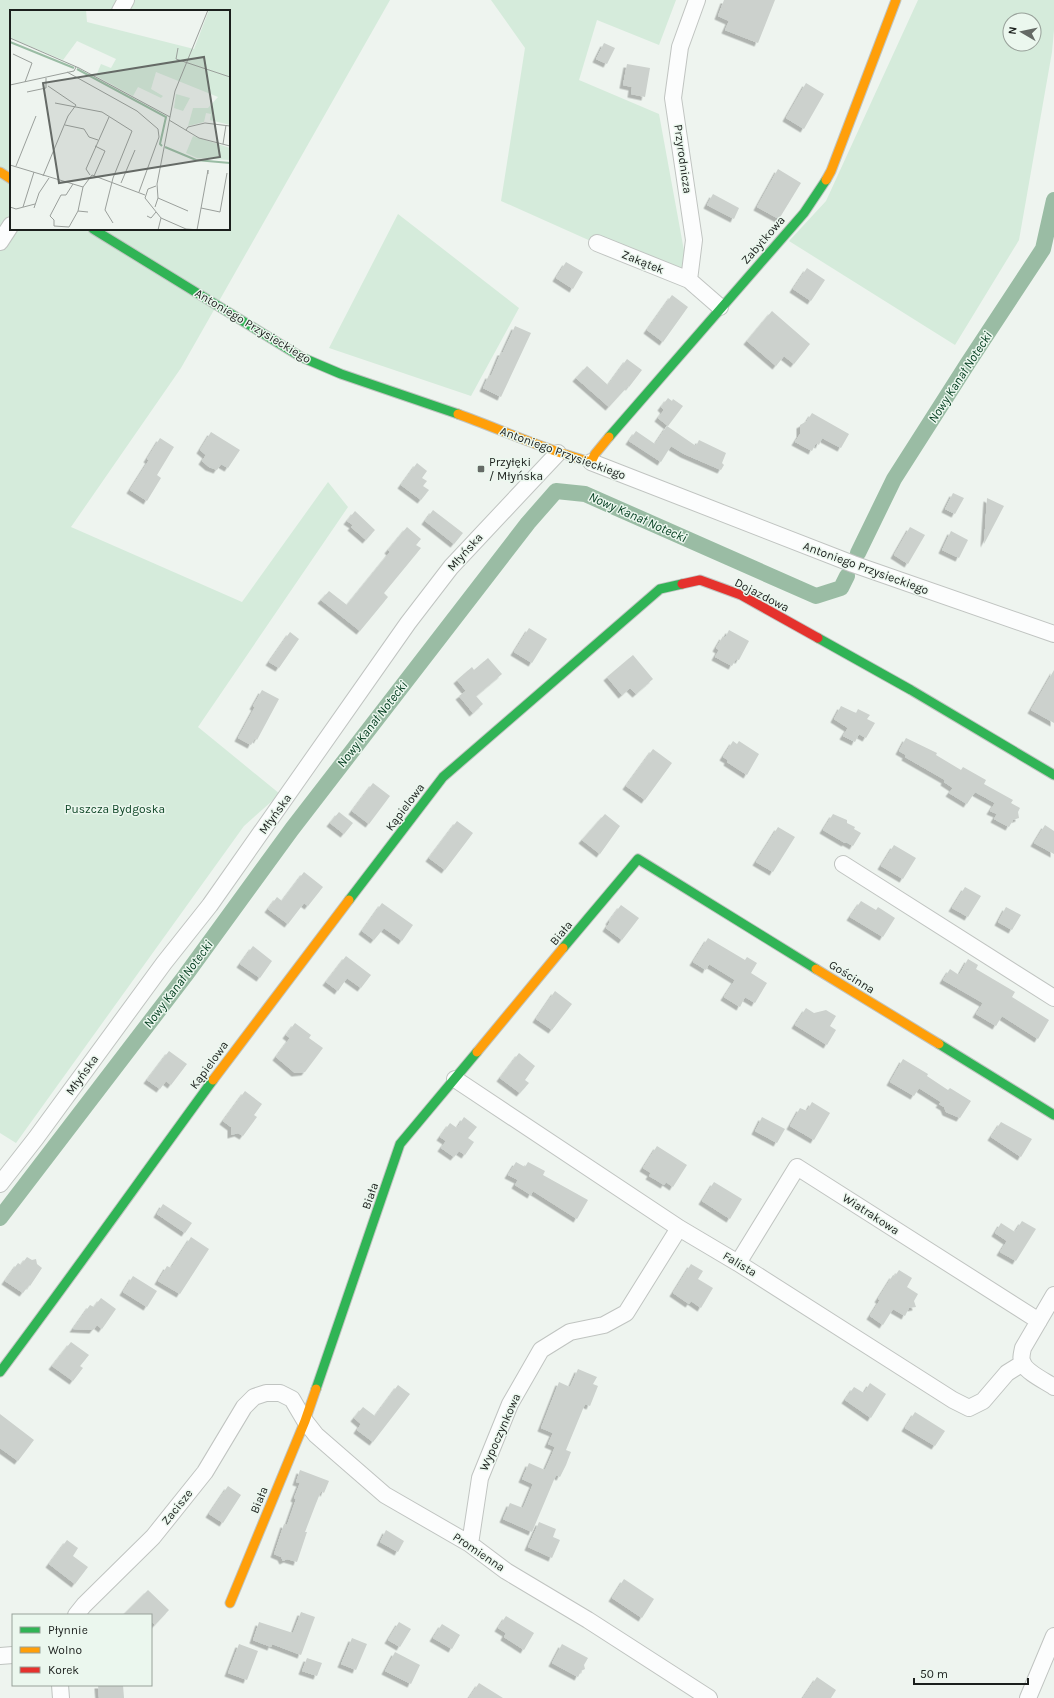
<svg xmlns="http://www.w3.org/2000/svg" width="1054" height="1698" font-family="Karla,sans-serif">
  <defs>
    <filter id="shadow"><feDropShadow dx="-3.5" dy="3.5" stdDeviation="0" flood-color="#0004"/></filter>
  </defs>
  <rect width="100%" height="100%" fill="#eef4ef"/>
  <path fill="#d5ebdb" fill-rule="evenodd" d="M0 0H390L181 368 71 527 242 602 328 482 348 507 198 727 280 794 244 826 16 1143 0 1133ZM11 11H229V229H11Z
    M491 0H676L659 45 597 20 579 80 659 114 685 256 678 280 501 201 525 48Z
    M918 0H1054V30L1052 52 1019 240 955 345 789 241 826 201ZM1010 20H1034V44H1010Z
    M398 214 519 308 471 396 329 348Z"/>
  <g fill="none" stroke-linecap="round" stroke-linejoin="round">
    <path stroke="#9abca4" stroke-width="16" d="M858 553 894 479 968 363 1043 249 1054 200
      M0 1218 185 976 292 829 528 523 556 491 585 494 816 596 841 588 847 576"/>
  </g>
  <path fill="#ccd1cd" filter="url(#shadow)" d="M724 0H775L758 43 725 30 729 21 718 16Z
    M604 43 615 48 607 64 596 59Z
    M627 64 650 68 645 97 631 94 632 87 623 85Z
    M806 83 824 94 804 129 786 118Z
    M778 169 801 183 779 219 757 207Z
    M713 194 739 208 734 219 707 205Z
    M566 262 583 272 573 289 556 278Z
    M807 268 825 280 811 301 793 289Z
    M672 295 688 307 663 342 647 330Z
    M772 311 810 344 794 364 784 356 776 366 747 341Z
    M515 326 531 333 501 397 483 388 489 375 491 376 501 352H503Z
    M627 359 642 370 629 387 628 386 609 407 576 378 587 366 608 385Z
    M668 398 672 401 673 399 683 406 668 426 658 418 664 410 661 407Z
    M812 413 849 434 841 448 822 438 819 445 816 443 812 451 795 442 800 434V425L807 421Z
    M667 426 696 446 699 440 726 453 722 463 724 465 721 470 684 454 671 446 661 462 629 441 636 431 655 444Z
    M211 432 240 450 228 468 221 464 217 470 209 467 202 461 206 455 200 450Z
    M160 438 174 447 157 475 161 478 147 501 130 490 149 460 147 459Z
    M417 463 427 471 422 478 427 481 423 486 429 490 421 500 401 485Z
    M953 493 964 498 955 514 945 509Z
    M987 498 1004 506 984 544Z
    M433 510 463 533 454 544 425 521Z
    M355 511 375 530 366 540 351 527 353 525 347 521Z
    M407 527 421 539 416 545 421 548 384 593 388 597 360 631 321 600 329 591 347 605 390 552 388 550Z
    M910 527 925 535 908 564 894 555Z
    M951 531 968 540 959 558 942 550Z
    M529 628 547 639 532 663 514 652Z
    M729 630 749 641 739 660 736 659 732 666 715 657 719 650 716 648 723 636 725 638Z
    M290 632 299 639 279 668 269 662Z
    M633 655 653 679 636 694 630 688 622 695 607 677Z
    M488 658 502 674 476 696 483 704 473 713 459 696 466 691 457 680 472 667 474 670Z
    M1054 670V723L1031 710Z
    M262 690 279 699 257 740 255 738 251 745 238 738 255 707 253 706Z
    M841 706 856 713 858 709 870 715 867 719 875 723 866 738 859 734 855 742 843 736 848 728 834 719Z
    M906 738 937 753 936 755 961 770 963 767 986 780 984 784 1013 800 1011 803 1020 808 1018 812 1019 818 1013 820 1009 827 994 819 997 814 990 811 995 803 975 792 967 804 949 793 953 788 944 782 945 780 905 757 906 755 899 751Z
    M733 741 737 744 739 741 759 754 747 775 727 762 728 760 723 757Z
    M653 749 672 763 645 800 626 786Z
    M373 783 390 796 369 824 352 811Z
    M339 812 353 823 344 834 330 823Z
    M605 814 620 826 600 854 582 840Z
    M833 814 847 820V823L855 827 854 829 861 833 853 846 846 842 845 843 823 830Z
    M457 821 473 833 445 870 429 858Z
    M1045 825 1054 831V854L1034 843Z
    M778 827 795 837 773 872 756 862Z
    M894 845 916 858 903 879 881 866Z
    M304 872 323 887 308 906 304 903 288 924 268 909 277 897 282 901Z
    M965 887 981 896 968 917 952 908Z
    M861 901 876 910 878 907 895 918 883 937 850 917Z
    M382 903 413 925 402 941 384 928 374 940 362 931Z
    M621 905 639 918 622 940 606 928 610 922 609 921Z
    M1006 907 1021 915 1012 930 998 922Z
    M708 938 745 960 747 957 757 963 751 973 767 983 755 1003 745 997 740 1007 724 997 735 980 709 964 706 970 693 962Z
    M253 946 272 961 260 978 240 964Z
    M346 956 371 975 361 988 347 978 338 991 326 982Z
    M968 959 978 965 976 969 1015 992 1012 997 1049 1020 1038 1039 1002 1016 996 1026 976 1014 983 1003 943 980 950 969 959 975Z
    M555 991 572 1004 552 1030 536 1019Z
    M806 1008 814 1013 826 1010 836 1016 830 1026 836 1030 827 1045 795 1025Z
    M295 1023 311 1035 309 1038 323 1048 305 1072 295 1073 276 1057 290 1038 286 1035Z
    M169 1051 187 1064 171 1085 166 1081 160 1089 147 1080Z
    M519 1053 535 1066 525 1080 529 1083 520 1093 500 1078Z
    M903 1059 928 1074 927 1076 948 1090 950 1088 971 1101 960 1118 946 1112 944 1107 939 1104 941 1102 919 1088 914 1096 890 1082Z
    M245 1091 262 1104 254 1115 257 1117 243 1136 238 1133 231 1135V1127L223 1121Z
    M812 1102 830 1113 814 1140 790 1126 800 1108 807 1111Z
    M464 1117 477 1127 468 1138 474 1142 465 1155 459 1151 454 1157 441 1148 446 1141 440 1137 450 1123 457 1128Z
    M762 1117 785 1129 777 1143 755 1131Z
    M1001 1122 1032 1139 1021 1157 991 1137Z
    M657 1146 687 1165 673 1187 666 1182 664 1185 656 1180 649 1176 651 1173 643 1168Z
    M516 1162 525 1167 528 1162 545 1171 543 1175 588 1200 577 1219 533 1191 531 1195 515 1185 518 1180 508 1175Z
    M714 1182 742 1199 730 1219 702 1201Z
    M163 1204 192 1223 185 1233 157 1214Z
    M1022 1221 1036 1229 1016 1261 1000 1252 1007 1241 995 1233 1001 1223 1015 1232Z
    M191 1237 209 1249 180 1294 158 1281 167 1266 171 1268Z
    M27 1257 32 1260 36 1259 37 1264 42 1268 30 1286 29 1285 23 1293 5 1281 18 1263 21 1265Z
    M691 1264 703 1271 698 1279 713 1288 701 1308 691 1301 689 1304 673 1293Z
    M899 1270 912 1278 907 1287 918 1294 914 1301 916 1307 909 1308 905 1316 893 1309 883 1325 870 1316 880 1300 878 1299 893 1275 895 1276Z
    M133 1276 157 1291 147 1307 123 1292Z
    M101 1298 116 1309 102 1329 97 1325 93 1330 73 1329 90 1305 94 1307Z
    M71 1342 89 1355 80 1366 83 1368 73 1381 52 1366Z
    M578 1369 597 1377 593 1384 598 1386 590 1406 585 1404 566 1450 571 1452 566 1465 560 1477 556 1475 532 1532 503 1519 510 1503 523 1508 533 1484 522 1479 529 1463 545 1470 555 1447 548 1444 553 1433 541 1428 559 1382 570 1387Z
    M870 1383 886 1394 871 1418 845 1400 854 1387 864 1393Z
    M398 1385 410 1394 373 1442 357 1430 361 1424 354 1418 363 1407 375 1416Z
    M915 1412 945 1431 935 1446 905 1428Z
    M0 1414 34 1440 18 1461 0 1448Z
    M300 1470 329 1481 324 1493 321 1491 315 1506 305 1532H307L297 1562 287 1559 283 1561 281 1557 274 1554 284 1524 287 1525 296 1499 294 1498 300 1483 296 1482Z
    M228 1486 241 1495 223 1523 209 1514Z
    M539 1522 556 1529 553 1537 560 1540 552 1558 528 1547Z
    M386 1530 404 1541 398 1552 380 1542Z
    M67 1540 78 1548 73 1556 88 1567 75 1584 49 1564Z
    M624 1579 654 1599 642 1618 612 1598Z
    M148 1590 169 1610 155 1625 151 1621V1615H123Z
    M301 1612 315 1617 301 1655 272 1644 271 1647 253 1640 259 1622 293 1633Z
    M506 1616 534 1633 524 1650 504 1637 506 1633 498 1628Z
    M399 1622 411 1629 400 1647 388 1640Z
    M442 1624 460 1635 452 1649 433 1638Z
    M352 1638 367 1644 356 1670 341 1664Z
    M239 1644 258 1651 247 1680 228 1673Z
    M562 1644 588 1658 584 1665 585 1669 581 1671 578 1677 552 1663Z
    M395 1652 420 1665 411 1684 385 1671Z
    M307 1658 322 1663 317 1676 302 1671Z
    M817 1677 836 1690 831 1698H803Z
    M479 1683 503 1698H469Z
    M98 1685H123L124 1698H99Z"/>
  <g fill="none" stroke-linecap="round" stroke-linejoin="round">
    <defs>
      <path id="street" d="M697 0 680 47 673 98 694 240 689 280 720 307
        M120 11 126 0
        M0 242 11 225
        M597 243 689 280
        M591 462 853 564 1054 634
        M843 864 1054 998
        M455 1079 679 1228 738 1263 953 1400 969 1408 983 1401 1007 1373 1023 1363
        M0 1184 36 1138 164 963 210 905 408 623 451 567 558 453
        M738 1263 797 1167 1039 1321
        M1054 1295 1023 1348C1022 1353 1020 1359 1023 1364 1028 1373 1045 1381 1054 1387
        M470 1544 480 1478 510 1404 541 1350 570 1332 604 1325 626 1313 679 1228
        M76 1615 84 1605 153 1537 205 1472 244 1407 254 1397 266 1393H280L292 1399 305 1421 316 1435 385 1495 470 1544 506 1571 588 1620 709 1698
        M0 1656 13 1655
        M60 1685 61 1698
        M1028 1698 1054 1636"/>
      <path id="fast" d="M93 229 301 357 341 374 458 414
        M609 437 804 213 826 180
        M818 638 911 690 1054 775
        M349 900 443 777 660 589 682 584
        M563 948 638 859 816 969
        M939 1044 1054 1115
        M0 1372C72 1276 142 1177 213 1080
        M316 1389 400 1144 477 1052"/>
      <path id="slow" d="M0 172 11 179
        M826 180 831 171 896 0
        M458 414C502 430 545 450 591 462L595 454 609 437
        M816 969 939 1044
        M477 1052 563 948
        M213 1080 349 900
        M230 1603 305 1421 316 1389"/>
      <path id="jam" d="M682 584 700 580 741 595 818 638"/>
    </defs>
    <use href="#street" stroke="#c0c4c1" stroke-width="18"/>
    <use href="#fast" stroke="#c0c4c1" stroke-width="11"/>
    <use href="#slow" stroke="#c0c4c1" stroke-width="11"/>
    <use href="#jam" stroke="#c0c4c1" stroke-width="11"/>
    <use href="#street" stroke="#fcfdfd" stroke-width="16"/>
    <use href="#fast" stroke="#30b455" stroke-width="9"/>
    <use href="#slow" stroke="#ff9f0a" stroke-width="9"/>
    <use href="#jam" stroke="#e5322d" stroke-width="9"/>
  </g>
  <rect fill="#656a66" stroke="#ebf7ee" stroke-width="1.5" x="477" y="465" width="8" height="8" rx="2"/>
  <g text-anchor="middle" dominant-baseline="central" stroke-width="3" stroke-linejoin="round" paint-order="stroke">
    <g font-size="12" fill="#1b1f1c" stroke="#ebf7ee">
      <text transform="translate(683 159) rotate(82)">Przyrodnicza</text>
      <text transform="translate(763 240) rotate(-49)">Zabytkowa</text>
      <text transform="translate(643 262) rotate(22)">Zakątek</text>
      <text transform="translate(253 326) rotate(31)">Antoniego Przysieckiego</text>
      <text transform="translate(563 453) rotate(20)">Antoniego Przysieckiego</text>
      <text transform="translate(465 552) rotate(-48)">Młyńska</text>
      <text transform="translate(866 568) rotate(20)">Antoniego Przysieckiego</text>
      <text transform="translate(762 595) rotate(27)">Dojazdowa</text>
      <text transform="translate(405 807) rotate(-53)">Kąpielowa</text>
      <text transform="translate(275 814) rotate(-54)">Młyńska</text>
      <text transform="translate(561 933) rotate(-50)">Biała</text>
      <text transform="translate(852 977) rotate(32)">Gościnna</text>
      <text transform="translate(209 1065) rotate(-54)">Kąpielowa</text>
      <text transform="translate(82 1075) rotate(-54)">Młyńska</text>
      <text transform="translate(370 1196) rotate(-71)">Biała</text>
      <text transform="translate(871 1214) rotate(33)">Wiatrakowa</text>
      <text transform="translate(740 1264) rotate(31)">Falista</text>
      <text transform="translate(500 1432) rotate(-66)">Wypoczynkowa</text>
      <text transform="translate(259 1500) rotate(-68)">Biała</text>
      <text transform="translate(177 1507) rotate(-51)">Zacisze</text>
      <text transform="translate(479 1552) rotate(34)">Promienna</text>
    </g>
    <g font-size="12" fill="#1b1f1c" stroke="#ebf7ee" text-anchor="start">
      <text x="489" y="462">Przyłęki<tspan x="489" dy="14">/ Młyńska</tspan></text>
    </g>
    <g font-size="12" fill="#0f4627" stroke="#ebf7ee">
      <text x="115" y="809">Puszcza Bydgoska</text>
    </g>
    <g font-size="13" font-style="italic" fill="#033d1f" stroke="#ebf7ee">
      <text transform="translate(960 377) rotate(-57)">Nowy Kanał Notecki</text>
      <text transform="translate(638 517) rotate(24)">Nowy Kanał Notecki</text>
      <text transform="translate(372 724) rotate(-52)">Nowy Kanał Notecki</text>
      <text transform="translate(178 984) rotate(-53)">Nowy Kanał Notecki</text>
    </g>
  </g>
  <g transform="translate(10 10)">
    <rect width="220" height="220" fill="#eef4ef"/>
    <path d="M0 0H76L77 12 184 39 199 0H220V115L200 110 201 104 196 103 194 112 178 116 183 98H198L208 87 146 62 141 79 153 86 151 88 128 77 123 86 86 66 91 54 101 58 106 49 67 31 53 50 0 28ZM166 84 180 88 173 101 164 98ZM183 126 220 138 219 150 187 148 176 143Z" fill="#d5ebdb"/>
    <path fill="none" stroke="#9abca4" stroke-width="2" d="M0 32 64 58M67 59 156 107 150 134 152 136M155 137 186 150 220 153"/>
    <path fill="none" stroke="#9a9f9b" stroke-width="1" d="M0 28 69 58 160 107M168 38 166 49 220 67M3 44 22 53 15 72M57 62 127 101 148 119 149 127 129 182M0 75 64 61 66 57M17 82 36 78V68M45 93 92 102 122 121 103 168 95 200 103 213M159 110 189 128 220 136M55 115 74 119 79 127 88 130M176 120 178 117 195 113 220 116M213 134 216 115M0 155 73 177M6 156 26 106M80 165 76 159 99 107M33 166 58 106 66 95 38 76M84 166 95 141 85 136M111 173 125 140M63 174 56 185H51L40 206 44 210V216L59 217 68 201M146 176 138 179 135 188 151 208 176 219 190 220M73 177 82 165 135 185M73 177 68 201 78 202M148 188 178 201M0 197 6 199 25 194M13 197 24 162M145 197 148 188 147 174 165 81 198 0M24 198 29 183 39 168M191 198 210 202 217 163M137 206 141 208 146 202M148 220 151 208M187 220 198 160V164"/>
    <path fill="#656a66" fill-opacity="0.15" stroke="#656a66" stroke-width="2" d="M194 47 210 147 49 173 33 73Z"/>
    <rect width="220" height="220" fill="none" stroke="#1b1f1c" stroke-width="2"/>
  </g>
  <rect x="12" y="1614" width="140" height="72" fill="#ebf7ee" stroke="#98a19a"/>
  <rect x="20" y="1627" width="20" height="6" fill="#30b455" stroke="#98a19a"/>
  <text x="48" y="1634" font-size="12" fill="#1b1f1c">Płynnie</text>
  <rect x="20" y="1647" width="20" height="6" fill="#ff9f0a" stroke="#98a19a"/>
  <text x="48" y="1654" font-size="12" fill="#1b1f1c">Wolno</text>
  <rect x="20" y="1667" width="20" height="6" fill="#e5322d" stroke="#98a19a"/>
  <text x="48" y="1674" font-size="12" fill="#1b1f1c">Korek</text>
  <g transform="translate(1022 32) rotate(279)"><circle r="19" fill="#ebf7ee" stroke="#98a19a"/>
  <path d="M0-3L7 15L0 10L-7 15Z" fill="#656a66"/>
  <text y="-6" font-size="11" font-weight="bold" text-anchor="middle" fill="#1b1f1c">N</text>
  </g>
  <path d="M914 1678v6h114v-6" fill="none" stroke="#1b1f1c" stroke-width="2"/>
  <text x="920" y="1678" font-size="12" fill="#1b1f1c" stroke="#ebf7ee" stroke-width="3" paint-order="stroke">50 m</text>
</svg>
